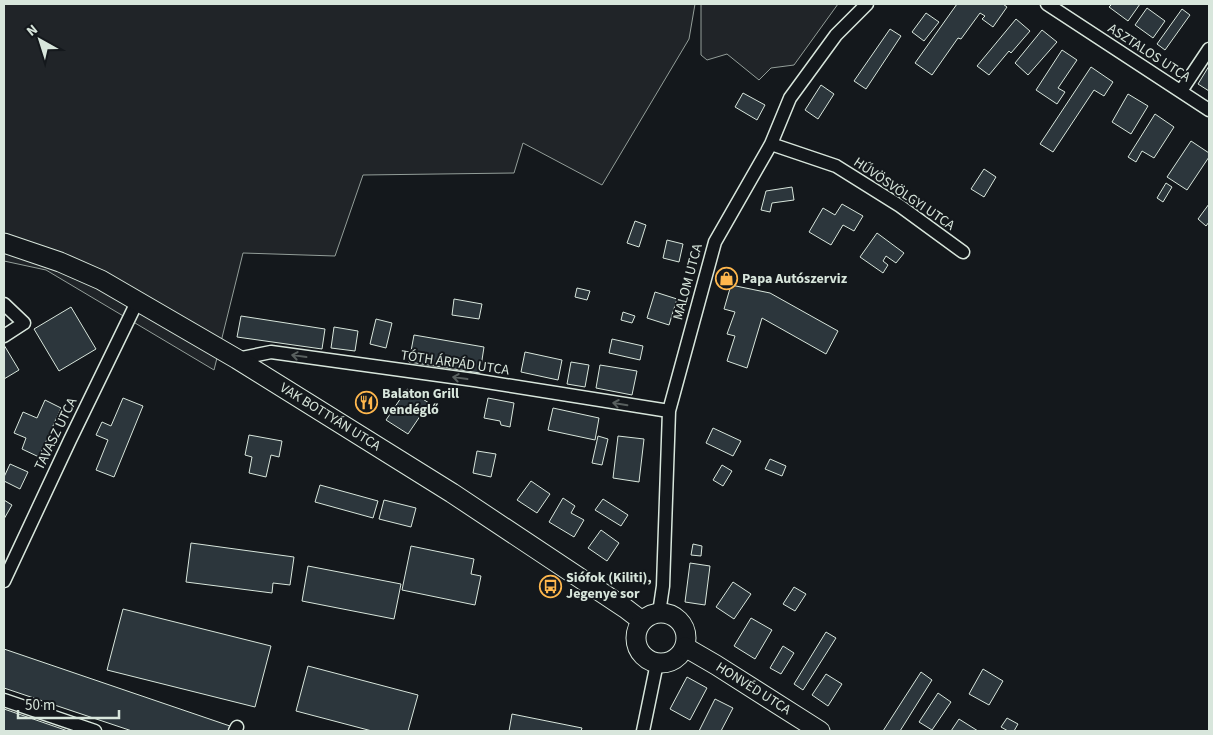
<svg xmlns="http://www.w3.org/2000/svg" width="1213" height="735" font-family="'Source Sans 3',sans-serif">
  <rect width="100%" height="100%" fill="#14181c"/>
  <path fill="#202428" stroke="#939e99" d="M4 4H695L689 39 602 185 523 143 514 173 363 175 335 256 243 253 214 370 46 270 4 261Z
    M701 4H838L794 65 771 68 759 80 727 54 707 60 701 55Z"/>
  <path fill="#2c363c" stroke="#d8e6dc" d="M957 4H1003L1007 7 993 27 982 19 985 16 980 13 961 39 958 38 932 75 915 63Z
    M1112 4H1140L1128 21 1109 7Z
    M1147 8 1165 21 1153 38 1135 25Z
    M1182 9 1190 15 1165 50 1157 44Z
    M926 13 939 22 924 41 912 32Z
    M1016 19 1030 31 1011 53 1009 51 989 75 977 66Z
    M890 29 901 36 866 89 854 81Z
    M1042 30 1057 42 1028 75 1015 63Z
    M1062 50 1077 60 1058 88 1065 92 1057 104 1036 90Z
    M1209 66V91L1198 84Z
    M1091 67 1113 82 1104 96 1094 90 1053 152 1040 144Z
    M821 85 834 94 818 119 805 110Z
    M743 93 765 105 757 120 735 107Z
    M1128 94 1148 106 1131 134 1112 122Z
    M1155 114 1174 127 1154 158 1142 151 1136 162 1128 157Z
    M1191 141 1209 153V157L1187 190 1167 177Z
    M984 169 996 177 984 197 971 189Z
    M1166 183 1172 187 1163 202 1157 198Z
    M792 187 794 200 772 203 770 212 761 210 766 191Z
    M842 204 863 216 854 231 843 225 831 245 809 232 823 208 835 215Z
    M1209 204V222L1206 226 1198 219Z
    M635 221 646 225 639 247 627 243Z
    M877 233 904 253 896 263 886 256 883 261 888 265 883 273 860 257Z
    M667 240 683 244 679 262 663 258Z
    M731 285 770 293 838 331 826 354 762 318 747 368 727 361 735 336 727 334 735 312 724 309Z
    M577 288 590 291 587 300 575 297Z
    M655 292 677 299 669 325 647 318Z
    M454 299 482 304 479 319 452 315Z
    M71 307 96 349 59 371 34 329Z
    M623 312 635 316 632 323 621 320Z
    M241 316 325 329 322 349 237 337Z
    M376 319 392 323 386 348 370 344Z
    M334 327 358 331 355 351 331 348Z
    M414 335 484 347 480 373 409 362Z
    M612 339 643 346 640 360 609 353Z
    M4 345 19 370 4 379Z
    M525 352 562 360 558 380 521 372Z
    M571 362 589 365 585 387 567 384Z
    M600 365 637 371 632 395 596 388Z
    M407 389 429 403 408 434 386 420Z
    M123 398 143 406 114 477 96 470 108 440 96 435 102 422 111 426Z
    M488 398 514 403 510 427 501 425 500 421 484 418Z
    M45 400 61 408 39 457 22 449 26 438 14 433 23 412 37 418Z
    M553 408 599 418 595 440 548 430Z
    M713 428 741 441 733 456 706 443Z
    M249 435 282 441 279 457 271 455 266 477 249 473 252 457 245 455Z
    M598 436 608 439 602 465 592 463Z
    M618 436 644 439 639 482 613 478Z
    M477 451 496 454 491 477 473 473Z
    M770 459 786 466 782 476 765 469Z
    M10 464 28 472 20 489 4 481V477Z
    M722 465 732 471 723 486 713 480Z
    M531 481 550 494 537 513 517 500Z
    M320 485 378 501 373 518 315 502Z
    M563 498 575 506 571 513 584 520 574 537 549 522Z
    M603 499 628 515 621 526 595 510Z
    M4 500 12 505 4 519Z
    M384 500 416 508 411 527 379 519Z
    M601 530 619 543 607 561 588 548Z
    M191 543 294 557 290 585 273 583 272 593 186 582Z
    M693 544 702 546 701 556 691 555Z
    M411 546 474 559 471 574 481 576 475 605 402 590Z
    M690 563 710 566 705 605 685 602Z
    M308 566 401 584 394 619 302 601Z
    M733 582 751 594 734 619 716 607Z
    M794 587 806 594 795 611 783 604Z
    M123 609 271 646 255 707 107 670Z
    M751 618 772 630 755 659 734 646Z
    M826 632 836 638 803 690 794 684Z
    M783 646 794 653 781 674 770 668Z
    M4 649 230 726 228 731H132L4 688Z
    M308 666 418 695 408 731H372L296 711Z
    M983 669 1003 681 989 705 969 694Z
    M921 672 932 680 900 731H883Z
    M826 674 842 684 828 706 812 695Z
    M687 677 707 688 690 720 670 709Z
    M938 693 951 702 932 730 919 722Z
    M715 699 733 708 721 731H699Z
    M4 709 68 731H4Z
    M512 714 582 728 581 731H509Z
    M1007 718 1018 724 1014 731H1008L1001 727Z
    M959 719 978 731H951Z"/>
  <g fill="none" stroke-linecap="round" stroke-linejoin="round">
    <defs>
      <path id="minor" d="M1047 4 1209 110
        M1181 91 1209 49
        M771 144 836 166 900 206 963 252
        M4 304 24 323 4 336
        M237 359 271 352 474 380 669 411
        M4 581 70 440 137 302
        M659 613 663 586 669 411 715 242 771 144 790 98 836 35 867 4
        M4 700 95 731
        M235 731 237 727
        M643 731 657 663"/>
      <g id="primary">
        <path id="s1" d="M4 243 60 262 101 280 237 359 452 493 625 608 642 621"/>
        <circle cx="661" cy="638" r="25"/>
        <path id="s2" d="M685 647 716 665 820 731"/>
      </g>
    </defs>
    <use href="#minor" stroke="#d8e6dc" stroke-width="15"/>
    <use href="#primary" stroke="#d8e6dc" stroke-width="21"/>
    <use href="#minor" stroke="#14181c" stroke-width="12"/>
    <use href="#primary" stroke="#14181c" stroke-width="19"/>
  </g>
  <defs><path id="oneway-shaft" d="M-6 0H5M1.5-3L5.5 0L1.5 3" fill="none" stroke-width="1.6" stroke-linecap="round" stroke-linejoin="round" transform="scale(1.25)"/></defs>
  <g stroke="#59605f">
    <use href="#oneway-shaft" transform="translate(299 356) rotate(-172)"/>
    <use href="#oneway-shaft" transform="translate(460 378) rotate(-172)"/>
    <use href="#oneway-shaft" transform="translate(620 404) rotate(-171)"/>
  </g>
  <defs>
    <symbol id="shop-ring" viewBox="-11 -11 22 22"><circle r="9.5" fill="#14181c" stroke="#ffb74d" stroke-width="1.5"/><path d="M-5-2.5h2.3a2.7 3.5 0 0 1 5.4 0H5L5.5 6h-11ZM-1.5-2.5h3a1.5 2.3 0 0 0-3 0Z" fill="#ffb74d"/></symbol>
    <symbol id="restaurant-ring" viewBox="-11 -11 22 22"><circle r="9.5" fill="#14181c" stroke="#ffb74d" stroke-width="1.5"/><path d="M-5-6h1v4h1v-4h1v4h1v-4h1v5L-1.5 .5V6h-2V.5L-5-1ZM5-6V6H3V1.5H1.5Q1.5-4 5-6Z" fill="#ffb74d"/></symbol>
    <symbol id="bus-ring" viewBox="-11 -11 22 22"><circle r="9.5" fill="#14181c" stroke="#ffb74d" stroke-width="1.5"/><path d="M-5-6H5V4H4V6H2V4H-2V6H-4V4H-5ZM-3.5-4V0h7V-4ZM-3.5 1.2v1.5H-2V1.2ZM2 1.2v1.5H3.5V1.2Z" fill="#ffb74d"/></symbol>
  </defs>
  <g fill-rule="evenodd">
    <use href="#shop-ring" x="714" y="266" width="25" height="25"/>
    <use href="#restaurant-ring" x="354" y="390" width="25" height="25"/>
    <use href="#bus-ring" x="538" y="574" width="25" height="25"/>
  </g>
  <g text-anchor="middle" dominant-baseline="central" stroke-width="4" stroke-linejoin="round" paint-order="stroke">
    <g font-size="14" fill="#d8e6dc" stroke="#14181c">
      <text transform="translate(1149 53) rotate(33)">ASZTALOS UTCA</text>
      <text transform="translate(904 194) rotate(34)">HŰVÖSVÖLGYI UTCA</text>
      <text transform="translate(688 282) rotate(-75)">MALOM UTCA</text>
      <text transform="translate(455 363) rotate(8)">TÓTH ÁRPÁD UTCA</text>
      <text stroke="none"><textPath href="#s1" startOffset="371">VAK BOTTYÁN UTCA</textPath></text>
      <text transform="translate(56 434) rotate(-64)">TAVASZ UTCA</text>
      <text stroke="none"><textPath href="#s2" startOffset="80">HONVÉD UTCA</textPath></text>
    </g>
    <g font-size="14" font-weight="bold" fill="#d8e6dc" stroke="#14181c" text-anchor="start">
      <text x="742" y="279">Papa Autószerviz</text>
      <text x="382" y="394">Balaton Grill<tspan x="382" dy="16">vendéglő</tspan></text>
      <text x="566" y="578">Siófok (Kiliti),<tspan x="566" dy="16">Jegenye sor</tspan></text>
    </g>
  </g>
  <rect width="1213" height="735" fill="none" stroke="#d8e6dc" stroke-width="10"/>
  <g transform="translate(40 40) rotate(321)" stroke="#14181c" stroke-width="4" paint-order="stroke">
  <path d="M0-4L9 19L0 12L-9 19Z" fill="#d8e6dc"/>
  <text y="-8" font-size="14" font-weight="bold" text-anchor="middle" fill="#d8e6dc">N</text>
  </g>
  <path d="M18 710v8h101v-8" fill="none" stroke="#d8e6dc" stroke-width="2.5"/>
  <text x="25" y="710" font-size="15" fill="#d8e6dc" stroke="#14181c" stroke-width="4" paint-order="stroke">50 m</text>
</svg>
